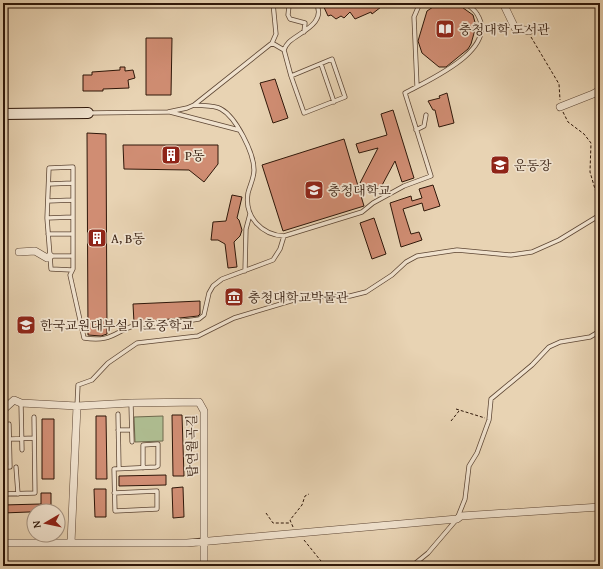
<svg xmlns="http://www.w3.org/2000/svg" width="603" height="569" font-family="'Gentium Book Plus','Noto Serif KR',serif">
  <rect width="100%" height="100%" fill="#e8d3b3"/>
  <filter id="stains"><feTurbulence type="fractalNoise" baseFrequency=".005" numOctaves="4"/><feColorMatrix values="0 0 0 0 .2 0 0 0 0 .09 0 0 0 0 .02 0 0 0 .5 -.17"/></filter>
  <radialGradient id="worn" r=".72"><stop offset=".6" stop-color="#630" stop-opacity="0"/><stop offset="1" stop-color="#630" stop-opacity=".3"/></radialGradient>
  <path fill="#afbe92" stroke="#6f6a4e" d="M163 416V441L135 442 134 417Z"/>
  <path fill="#d08d73" stroke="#2f1709" d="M322 3H380L381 7 372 14 371 12 355 19 350 12 344 18 341 16 336 19 331 15 328 16Z
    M436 5H459L473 15 476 26 471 44 468 49 446 67H439L422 53 418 41 427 11Z
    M146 38H172L171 95H146Z
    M120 67H125V71L133 70 135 78 128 80 129 88 103 89V91H83V75H92V72L120 70Z
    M275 79 288 118 273 123 260 83Z
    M447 93 454 123 439 127 435 110H433L428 101 440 98 439 96Z
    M393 110 414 178 402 182 395 161 380 189 376 186 374 190 360 183 378 148 359 153 356 144 387 135 381 114Z
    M87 133 106 134 107 334 101 336 88 335Z
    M344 139 364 206 283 231 262 165Z
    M123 145H218V164L204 182 189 170 124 169Z
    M433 185 440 206 424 211 422 203 403 209 411 234 419 232 422 240 401 247 390 203 411 196 412 201 422 198 419 189Z
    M232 195 242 197 237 218 239 220 242 230 240 236 234 242 237 267 228 268 225 244 218 240H211L213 222 226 221Z
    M374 218 386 254 372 259 360 223Z
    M200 301V314L198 316 134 323 133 304Z
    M172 415H182L184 476H173Z
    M96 416H106L107 479H96Z
    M42 419H54V479H42Z
    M166 475V485L119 486V476Z
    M183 487 184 517 173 518 172 488Z
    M94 489H106V517H95Z
    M41 493H51V505L54 511 3 513V505L41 504Z"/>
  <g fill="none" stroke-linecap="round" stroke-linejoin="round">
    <defs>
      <path id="lane" d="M294 3 289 6 288 15 290 19 305 23 304 32
        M272 43 284 50 291 76 332 59 345 97 304 113 291 76
        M284 50C285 47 287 44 289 42 300 32 327 23 316 3
        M321 64 334 102
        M417 86 414 17 420 3
        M194 105C203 106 214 105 221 109 236 117 254 153 254 170 254 178 250 185 248 193 244 217 262 235 284 236L362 212 373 203 404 186 431 176 405 93C428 80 500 50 477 14 475 10 469 6 466 3
        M170 112 239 130
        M89 113 168 112 187 108 194 105 272 43 276 34 273 3
        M416 130 424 126 426 115
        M49 184 73 183
        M48 201 73 200
        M47 218 73 217
        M48 234H73
        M50 256H73
        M72 270 51 269 47 218 49 168 73 167V269L70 275 84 338C113 343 115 330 137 325 157 322 179 323 199 319L204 315 209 293 213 286 222 279 273 260 280 249 284 236
        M245 271 246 229 250 214
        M21 403 22 450
        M131 403 132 442
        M77 406 78 385 92 380 108 363 137 343 198 336 234 318 304 297 350 296 366 292 392 275 406 262 417 256 457 250 511 255 532 252 559 240 600 215
        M118 414 119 469
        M118 430H131
        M10 439 34 438
        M3 467H10L9 424
        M16 467 18 494
        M114 493 157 491V509L115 511 114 469 156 467 158 466V444L143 445V468
        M3 494 35 493 34 417
        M412 566 428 553 457 519 465 499 469 466 477 453 489 420 491 399 532 365 549 347 560 342 590 337 600 331"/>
      <path id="street" d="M503 3 515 28 529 31
        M560 107 593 94 600 90
        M4 240 5 3
        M19 252 35 251 47 258 50 256
        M3 410 14 400 21 403 77 406 131 403 199 402 204 411V566
        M3 543H187L457 519 461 516 600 507
        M71 543 77 406"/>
      <path id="secondary" d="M3 114 88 113"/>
    </defs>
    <use href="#lane" stroke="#5d4634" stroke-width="5"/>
    <use href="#street" stroke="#5d4634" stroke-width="8"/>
    <use href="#secondary" stroke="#2f1709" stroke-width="12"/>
    <path stroke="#2f1709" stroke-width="1" stroke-dasharray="3 2" stroke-linecap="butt" d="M531 37 559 84 560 100
      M563 112 568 122 584 134 591 143 590 172 600 206
      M456 409 485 418
      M451 421 459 411
      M266 513 273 523H290
      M293 527 290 520 302 505 305 496 309 494
      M304 540 325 566"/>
    <use href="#lane" stroke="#f0e2ce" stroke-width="3.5"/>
    <use href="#street" stroke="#f0e2ce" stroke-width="7"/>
    <use href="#secondary" stroke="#f0e2ce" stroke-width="10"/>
  </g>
  <defs>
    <symbol id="library-square" viewBox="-11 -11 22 22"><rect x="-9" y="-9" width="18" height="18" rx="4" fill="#8f2418" stroke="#f0e2ce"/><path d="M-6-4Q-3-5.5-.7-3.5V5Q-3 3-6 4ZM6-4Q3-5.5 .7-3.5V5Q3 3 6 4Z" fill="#fff"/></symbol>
    <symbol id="building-square" viewBox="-11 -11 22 22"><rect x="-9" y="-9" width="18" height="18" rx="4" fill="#8f2418" stroke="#f0e2ce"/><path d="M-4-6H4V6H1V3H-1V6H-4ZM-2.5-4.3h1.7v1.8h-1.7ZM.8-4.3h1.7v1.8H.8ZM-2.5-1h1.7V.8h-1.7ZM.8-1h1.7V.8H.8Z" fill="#fff"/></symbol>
    <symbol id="school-square" viewBox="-11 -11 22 22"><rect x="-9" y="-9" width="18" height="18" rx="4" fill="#8f2418" stroke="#f0e2ce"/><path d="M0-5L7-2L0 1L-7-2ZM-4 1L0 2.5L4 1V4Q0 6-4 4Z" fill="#fff"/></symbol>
    <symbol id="university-square" viewBox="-11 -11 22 22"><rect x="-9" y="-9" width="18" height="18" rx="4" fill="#8f2418" stroke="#f0e2ce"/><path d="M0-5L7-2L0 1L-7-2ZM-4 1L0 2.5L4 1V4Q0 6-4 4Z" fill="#fff"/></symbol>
    <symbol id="museum-square" viewBox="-11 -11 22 22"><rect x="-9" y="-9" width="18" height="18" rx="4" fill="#8f2418" stroke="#f0e2ce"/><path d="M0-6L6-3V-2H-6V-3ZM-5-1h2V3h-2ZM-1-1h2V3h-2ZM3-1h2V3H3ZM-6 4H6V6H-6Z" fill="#fff"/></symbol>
  </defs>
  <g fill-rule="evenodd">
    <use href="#library-square" x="434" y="18" width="22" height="22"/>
    <use href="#building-square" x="160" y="144" width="22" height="22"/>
    <use href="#school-square" x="489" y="154" width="22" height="22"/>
    <use href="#university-square" x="303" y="179" width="22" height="22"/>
    <use href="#building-square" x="86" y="227" width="22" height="22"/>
    <use href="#museum-square" x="223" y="286" width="22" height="22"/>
    <use href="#school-square" x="15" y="314" width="22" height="22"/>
  </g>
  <g text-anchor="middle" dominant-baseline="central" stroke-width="3.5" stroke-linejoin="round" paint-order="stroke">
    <g font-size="13" fill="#2f1709" stroke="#f0e2ce" text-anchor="start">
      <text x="459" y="29">충청대학 도서관</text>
      <text x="185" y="155">P동</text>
      <text x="514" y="165">운동장</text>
      <text x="328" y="190">충청대학교</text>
      <text x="111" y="238">A, B동</text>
      <text x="248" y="297">충청대학교박물관</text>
      <text x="40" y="325">한국교원대부설 미호중학교</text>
    </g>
    <g font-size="13" fill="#2f1709" stroke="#f0e2ce">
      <text transform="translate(192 446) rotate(-91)">탑연월곡길</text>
    </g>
  </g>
  <rect width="603" height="569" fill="none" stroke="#e8d3b3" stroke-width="16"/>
  <rect x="4" y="4" width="595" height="561" fill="none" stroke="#2f1709" stroke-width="2"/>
  <rect x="8" y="8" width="587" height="553" fill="none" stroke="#2f1709"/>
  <g transform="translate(46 523) rotate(261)"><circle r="19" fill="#f0e2ce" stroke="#a3917f"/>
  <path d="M0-3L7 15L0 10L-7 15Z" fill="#8f2418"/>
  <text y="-6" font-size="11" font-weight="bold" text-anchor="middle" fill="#2f1709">N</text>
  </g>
  <rect width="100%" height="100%" filter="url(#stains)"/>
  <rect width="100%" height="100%" fill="url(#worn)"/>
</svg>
